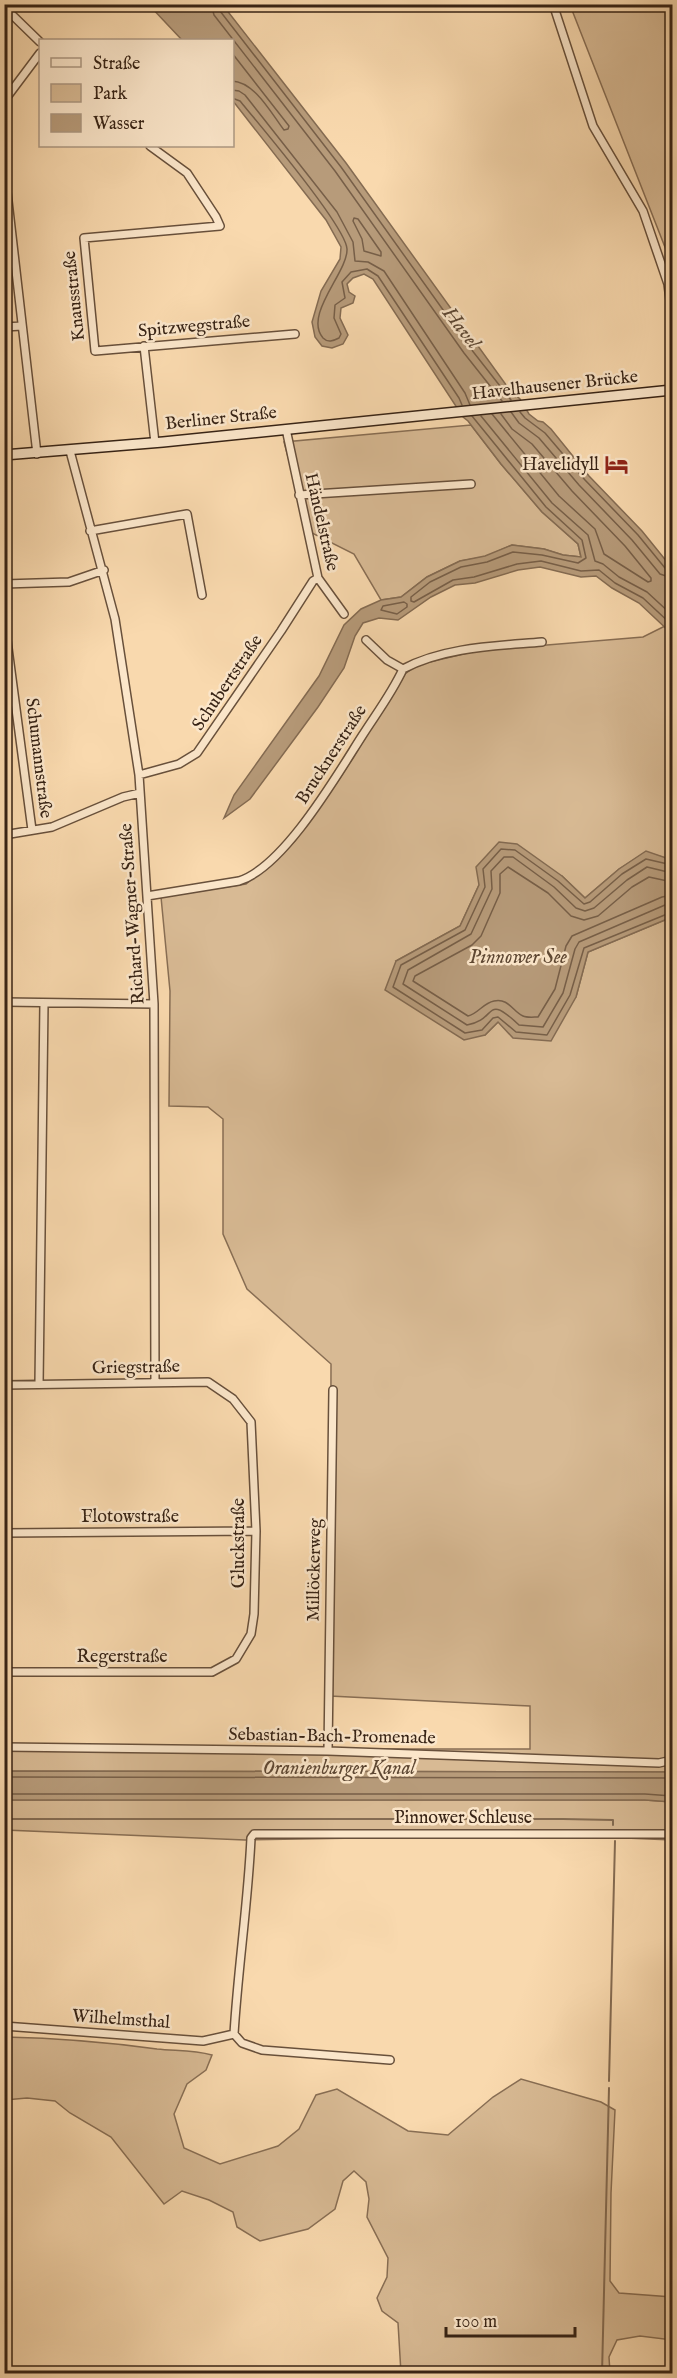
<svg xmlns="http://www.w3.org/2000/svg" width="677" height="2378" font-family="'IM FELL English',serif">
  <rect width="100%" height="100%" fill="#f9d9ae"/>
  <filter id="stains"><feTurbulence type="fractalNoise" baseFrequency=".00333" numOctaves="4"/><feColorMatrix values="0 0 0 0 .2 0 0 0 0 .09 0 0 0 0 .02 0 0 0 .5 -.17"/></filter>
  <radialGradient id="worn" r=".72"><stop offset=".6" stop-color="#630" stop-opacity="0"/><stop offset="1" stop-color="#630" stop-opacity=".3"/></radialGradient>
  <path fill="#d8ba94" stroke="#886e54" stroke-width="1.5" d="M570 5H672V265Z
    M471 425 501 464 542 512 578 544 581 557 563 555 544 549 512 545 485 557 460 561 427 577 401 597 381 600 354 554 308 531 284 442Z
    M665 626 672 634V860L646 852 619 869 585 898 562 876 479 885 460 926 396 961 485 1035 498 1022 576 997 588 952 672 917V1772L5 1771V1749H530V1706L330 1696 331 1364 247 1289 223 1234V1119L208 1107 169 1106 170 991 161 897 246 884 295 841 340 778 405 674 417 665 476 651 643 637Z
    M5 1800H645L672 1802V1840L625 1838 604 1834 245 1840 5 1830Z
    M5 2037C56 2038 106 2042 157 2049 176 2051 193 2050 212 2055L206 2070 187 2084 174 2114 184 2148 220 2164 278 2146 299 2129 316 2095 337 2089 408 2131 448 2135 493 2097 521 2079 601 2102 615 2110 611 2193 610 2281 619 2293 672 2297V2340L640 2336 617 2340 609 2357 610 2373H401L398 2323 382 2311 377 2298 387 2277 388 2258 367 2217 369 2199 366 2182 354 2171 343 2181 335 2209 308 2229 260 2241 237 2227 233 2212 209 2200 182 2191 164 2204 111 2137 70 2113 55 2101 27 2098 5 2100Z"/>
  <path fill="#b79b7a" stroke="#846b52" stroke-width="1.5" d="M222 4 346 163 509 389 520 399 529 414 538 421 543 422 551 429 589 476 642 531 672 568V634L639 603 612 588 596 576 581 577 540 567 518 570 475 583 455 585 431 597 398 620 379 618 363 623 355 636 344 668 318 707 250 799 224 818 234 795 319 676 344 625 361 609 381 600 401 597 427 577 460 561 485 556 512 545 544 549 563 555 581 557 578 544 542 512 501 464 468 421 463 417 373 279 364 274 353 278 347 284 349 292 355 296 353 303 341 308 340 318 348 335 343 344 332 348 322 346 315 337 312 322 321 291 340 259 341 247 326 220 233 101 232 40H182L149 5Z
    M499 842 517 844 562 876 585 898 619 869 646 851 672 860V917L588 952 576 997 551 1041 513 1038 498 1022 485 1035 464 1040 385 990 396 961 460 926 479 885 476 867Z
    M5 1771 672 1772V1802L645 1800H5Z"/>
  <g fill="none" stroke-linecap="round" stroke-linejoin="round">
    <path stroke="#775f48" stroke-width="1.5" d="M211 4 214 15 335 171 464 353 502 401
      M219 4 220 11 341 167 471 349 511 400
      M232 53 289 126 288 129 284 130C271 113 255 82 232 81
      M232 90 239 91 245 95 337 212 353 242 355 261 368 262 384 271 465 393 470 405
      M232 98 240 101C259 124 346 226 347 249 348 272 303 315 323 338 328 343 333 341 339 338L341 334 334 318 335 305 345 298 342 282 351 272 367 269 378 276 459 398 462 405
      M354 218 358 219 381 252V256L364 251 362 239 353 221Z
      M511 412 519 423 539 438 579 485 632 540 660 574 672 578
      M520 412 525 418 545 433 585 480 638 535 665 568 672 571
      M492 414 559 496 595 529 604 554 648 582 651 581V578L625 546 572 491 532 444 512 429 501 414
      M472 416 546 507 582 540 586 558 578 563 542 555 513 552 487 562 461 567 430 582 411 597V601L414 602 453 580 474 577 517 564 541 561 581 571 599 570 615 583 643 598 672 625
      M481 416 552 503 588 535 595 561 603 564 619 577 647 592 672 615
      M404 602 407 604V607L397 614 381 610 383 606Z
      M672 865 646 859 622 874 590 902 584 904 558 881 515 850 501 849 483 869 485 887 465 930 401 965 393 987 465 1033 482 1030 493 1018 498 1017 516 1032 547 1035 570 995 584 948 672 912
      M672 873 647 867 627 880 594 908 585 911 576 908 554 887 513 857H504L491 871 492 889 471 934 408 970 403 984 467 1025C498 1020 484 992 519 1025L543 1027 563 993 575 949 579 942 665 905 672 904
      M672 882 649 877 632 887 598 916 584 920 571 916 548 893 508 867 500 874V893L481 936 472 945 415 976 413 981 468 1016C478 1014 483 1003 494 1001 509 998 512 1011 523 1016 527 1018 534 1017 538 1017L555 989 566 946 572 936 662 897 672 895
      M4 1777 672 1778
      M4 1794H645L672 1796"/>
    <path stroke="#846b52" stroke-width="2" d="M4 1819H563L613 1820V1825
      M609 2081 615 1841
      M602 2374 609 2088"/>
    <defs>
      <path id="street" d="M553 4 593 126 643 211 668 284 672 316
        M4 7 40 42
        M4 101 40 53
        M150 146 187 173 216 217 220 226 84 238 95 351 295 334
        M4 166 37 454
        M4 327 22 326
        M144 346 155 443
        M286 429 318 578 344 614
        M70 451 115 619 139 775 154 1004 155 1382
        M299 495 471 484
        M90 531 187 514 202 595
        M4 584 69 582 104 570
        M4 618 32 830
        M366 640 387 660 403 669
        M139 775 179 764 197 753 281 631 313 581 318 578
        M4 835 52 827 123 797 140 793
        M147 896 239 881C284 867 337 775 362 736 376 714 392 693 403 669 444 647 496 646 542 642
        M4 1002 154 1004
        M39 1384 44 1003
        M4 1385 208 1382 233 1399 251 1422 256 1531 254 1614 251 1634 236 1659 212 1672H4
        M4 1533 256 1531
        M4 1747 328 1751 659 1763 672 1760
        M328 1751 333 1390
        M4 2026 203 2041 234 2034
        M390 2060 262 2050 242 2043 234 2034C238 1968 248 1903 251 1838L254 1834H672"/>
      <path id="secondary" d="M4 455 163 442 672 390"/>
    </defs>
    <use href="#street" stroke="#68503b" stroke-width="10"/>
    <use href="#secondary" stroke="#372315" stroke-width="12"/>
    <use href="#street" stroke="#fbe6ca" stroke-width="7"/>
    <use href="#secondary" stroke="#fbe6ca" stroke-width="9"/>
  </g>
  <defs>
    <symbol id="hotel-bare" viewBox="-9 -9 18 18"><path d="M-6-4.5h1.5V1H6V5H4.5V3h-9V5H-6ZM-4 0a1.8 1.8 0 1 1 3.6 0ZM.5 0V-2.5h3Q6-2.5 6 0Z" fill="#8f2418" stroke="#fbe6ca" stroke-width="2.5" paint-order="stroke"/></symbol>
  </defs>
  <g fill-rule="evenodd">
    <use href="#hotel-bare" x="600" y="448" width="33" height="33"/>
  </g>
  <g text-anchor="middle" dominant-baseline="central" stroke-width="5" stroke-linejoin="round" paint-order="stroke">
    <g font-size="18" fill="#372315" stroke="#fbe6ca">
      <text transform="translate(75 296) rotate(-96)">Knausstraße</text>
      <text transform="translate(194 327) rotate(-5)">Spitzwegstraße</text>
      <text transform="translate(555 386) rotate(-6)">Havelhausener Brücke</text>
      <text transform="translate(221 419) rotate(-6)">Berliner Straße</text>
      <text transform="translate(321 522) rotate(77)">Händelstraße</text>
      <text transform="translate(228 683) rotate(-56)">Schubertstraße</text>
      <text transform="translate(332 755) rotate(-57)">Brucknerstraße</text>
      <text transform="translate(38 758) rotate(83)">Schumannstraße</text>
      <text transform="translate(133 914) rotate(-94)">Richard-Wagner-Straße</text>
      <text transform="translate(136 1368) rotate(-1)">Griegstraße</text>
      <text x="130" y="1517">Flotowstraße</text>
      <text transform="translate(239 1543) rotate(-90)">Gluckstraße</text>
      <text transform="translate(315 1570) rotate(-89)">Millöckerweg</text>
      <text x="122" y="1657">Regerstraße</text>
      <text transform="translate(332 1737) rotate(1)">Sebastian-Bach-Promenade</text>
      <text x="463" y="1818">Pinnower Schleuse</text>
      <text transform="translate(121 2020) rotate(4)">Wilhelmsthal</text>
    </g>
    <g font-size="18" fill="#372315" stroke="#fbe6ca" text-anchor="end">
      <text x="599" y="465">Havelidyll</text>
    </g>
    <g font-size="20" font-style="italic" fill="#5d4733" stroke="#fbe6ca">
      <text transform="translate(461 328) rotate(52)">Havel</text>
      <text x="518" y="957">Pinnower See</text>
      <text x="339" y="1768">Oranienburger Kanal</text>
    </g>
  </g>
  <rect width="677" height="2378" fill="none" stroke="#f9d9ae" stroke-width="24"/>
  <rect x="6" y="6" width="665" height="2366" fill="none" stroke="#372315" stroke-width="3"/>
  <rect x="12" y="12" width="653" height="2354" fill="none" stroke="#372315" stroke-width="1.5"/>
  <rect x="39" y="39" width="195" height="108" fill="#fbe6ca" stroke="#ad9882" stroke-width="1.5"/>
  <rect x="51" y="58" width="30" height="9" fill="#fbe6ca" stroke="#ad9882" stroke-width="1.5"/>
  <text x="93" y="69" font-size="18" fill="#372315">Straße</text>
  <rect x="51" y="84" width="30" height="18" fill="#d8ba94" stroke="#ad9882" stroke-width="1.5"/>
  <text x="93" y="99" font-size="18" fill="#372315">Park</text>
  <rect x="51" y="114" width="30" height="18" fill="#b79b7a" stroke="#ad9882" stroke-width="1.5"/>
  <text x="93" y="129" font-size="18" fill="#372315">Wasser</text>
  <path d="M446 2327v9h129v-9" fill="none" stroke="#372315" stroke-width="3"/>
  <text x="455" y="2327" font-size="18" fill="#372315" stroke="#fbe6ca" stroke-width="4.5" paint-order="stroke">100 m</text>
  <rect width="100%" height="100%" filter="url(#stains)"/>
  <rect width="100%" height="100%" fill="url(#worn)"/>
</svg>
